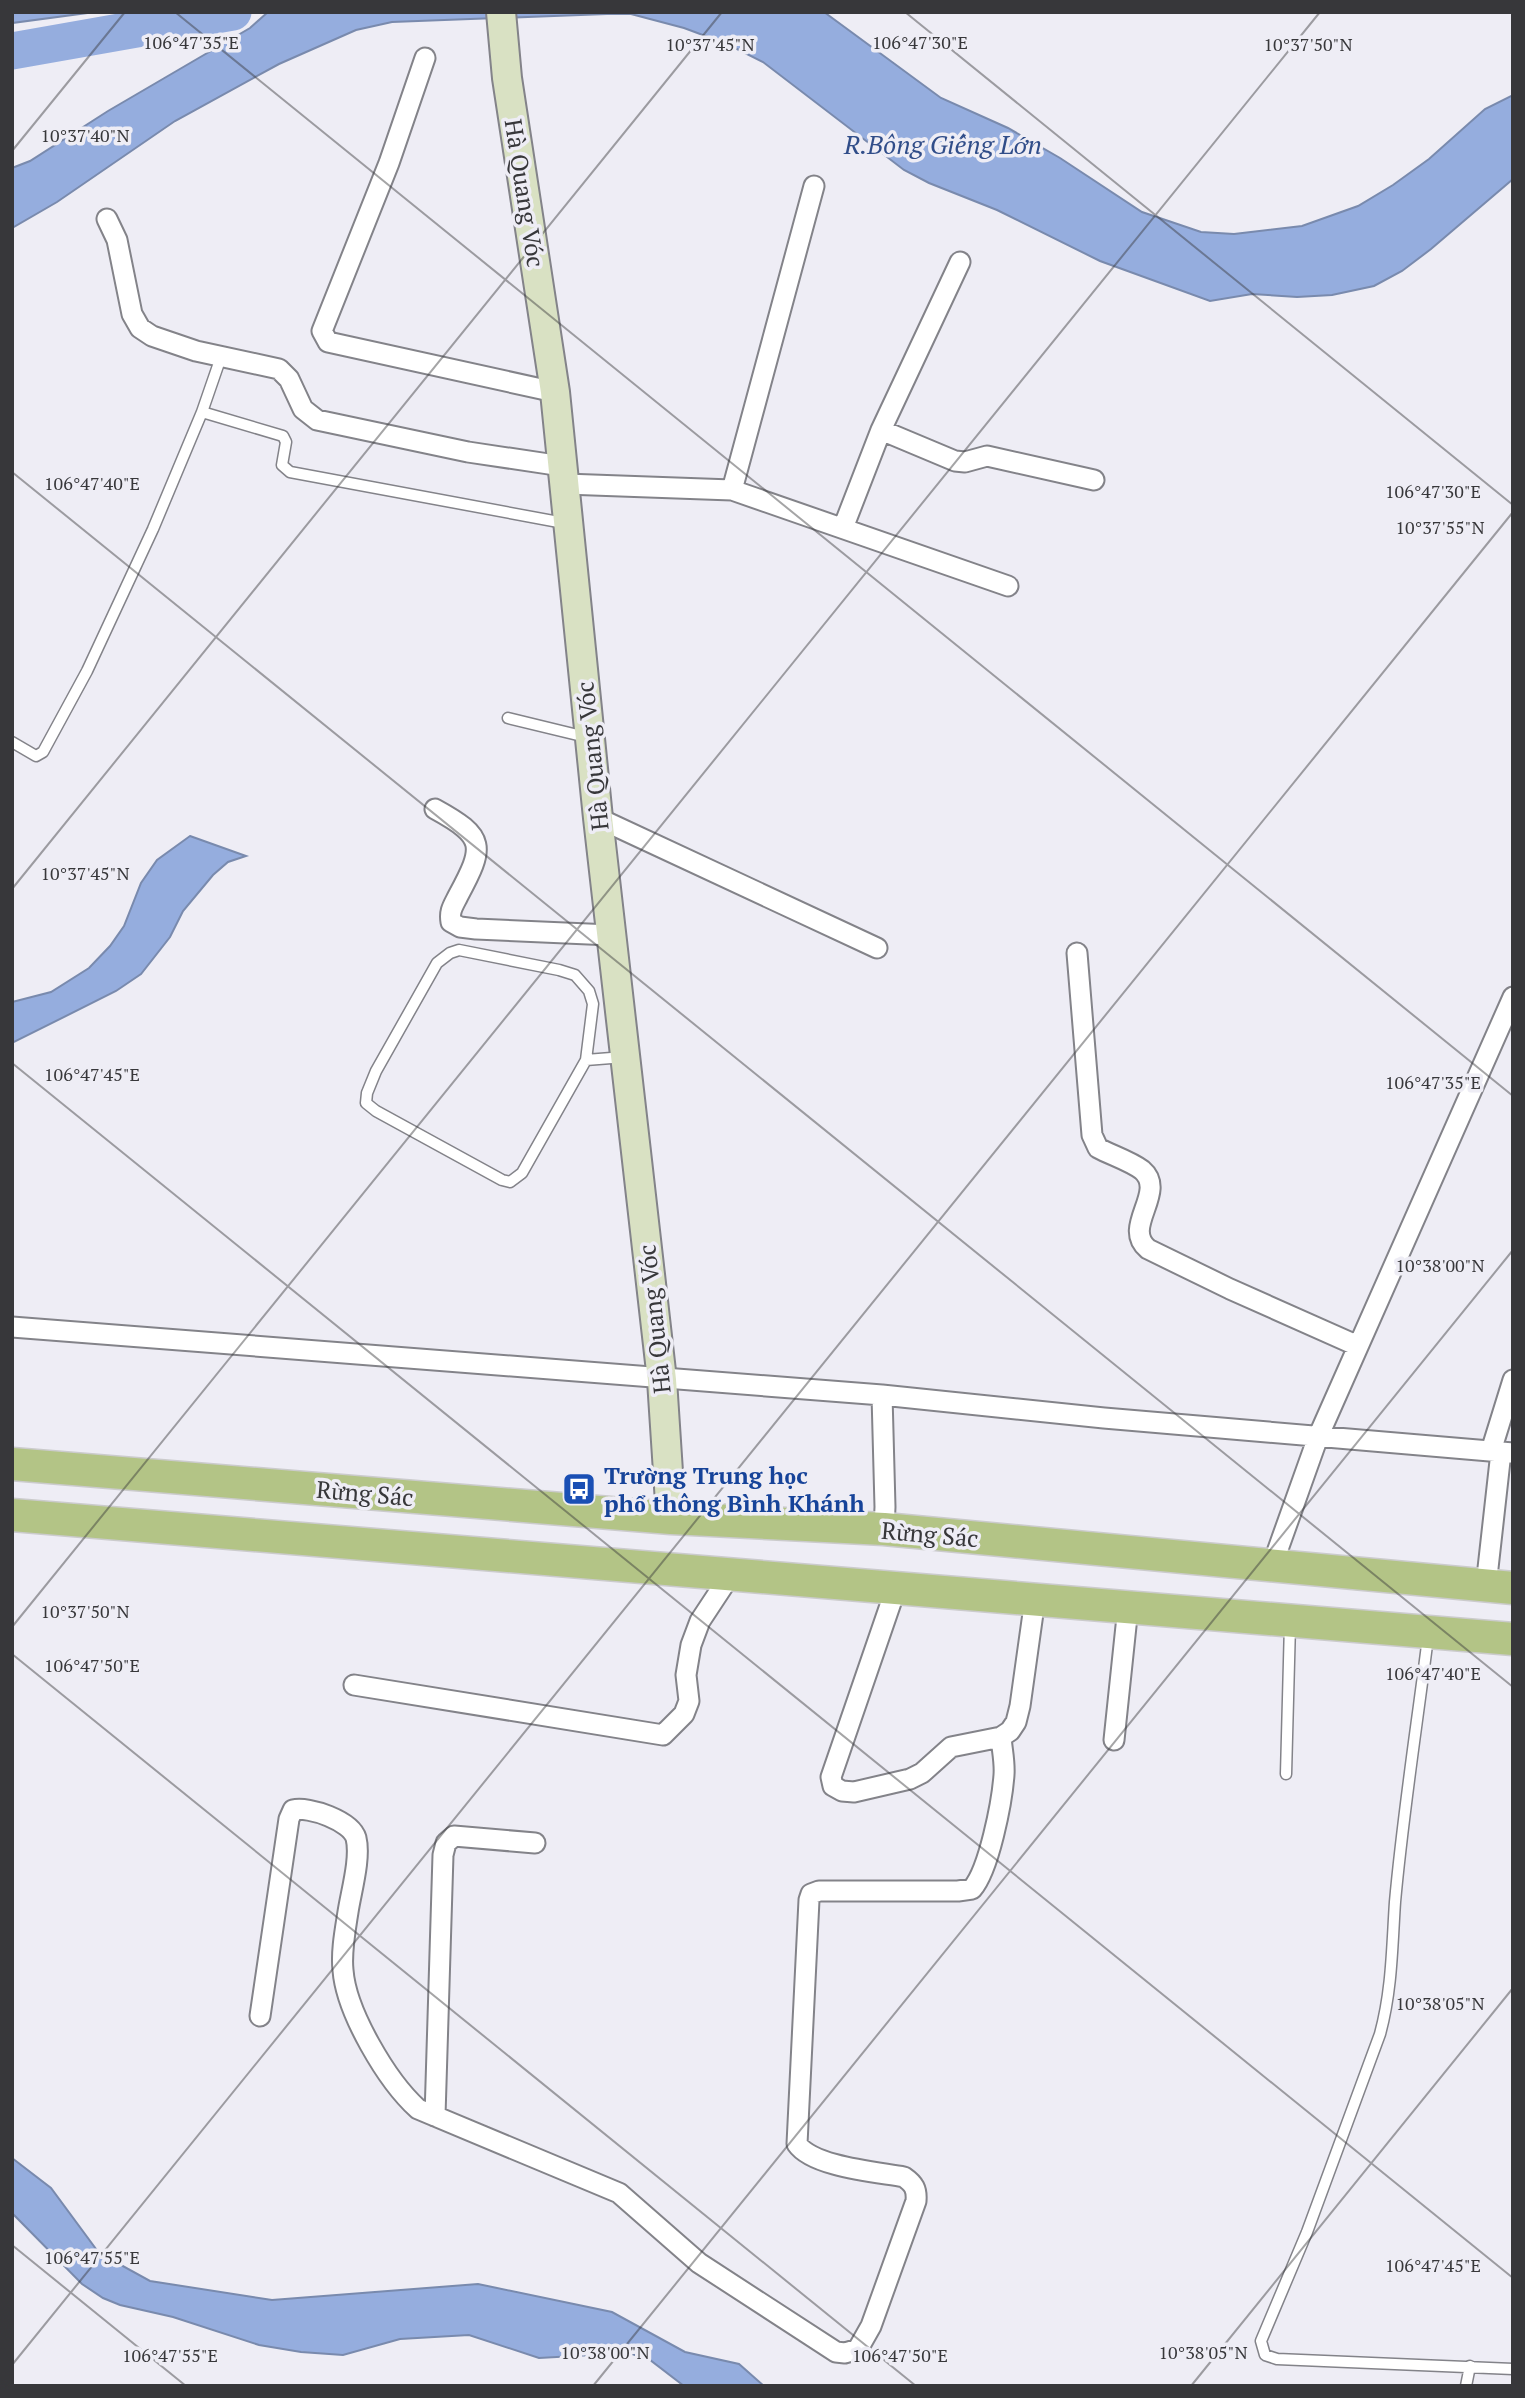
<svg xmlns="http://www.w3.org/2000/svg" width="1525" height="2398" font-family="'PT Serif',serif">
  <rect width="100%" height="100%" fill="#eeedf5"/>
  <path fill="#95adde" stroke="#798aad" stroke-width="2" d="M12 12H95L12 23Z
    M268 12H824L941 98 1008 128 1060 158 1142 212 1201 232 1234 234 1302 226 1358 206 1393 185 1429 159 1485 109 1513 95V179L1431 249 1402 271 1374 286 1332 295 1297 297 1252 294 1210 301 1100 261 997 210 929 183 904 170 763 62 727 44 684 28 631 14H607L392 22 356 30 279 64 175 121 57 202 12 228V168L30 161 108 111 250 28Z
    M190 836 246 856 228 862 213 875 183 911 170 937 141 974 116 991 12 1043V1002L51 992 89 968 110 946 124 926 141 883 157 860Z
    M12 2158 51 2188 99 2253 150 2281 272 2300 478 2284 612 2312 685 2352 739 2364 764 2386H684L650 2360 629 2353 539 2358 469 2335 400 2339 343 2355 301 2352 259 2345 173 2317 120 2305 103 2298 82 2284 12 2213Z"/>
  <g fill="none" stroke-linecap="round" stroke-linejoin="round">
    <path stroke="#95adde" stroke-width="37" d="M12 51 233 12"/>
    <defs>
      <path id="lane" d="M202 412 221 357
        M508 718 586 737
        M12 742 36 756 43 752 87 671 153 529 202 412 283 436 286 442 282 465 290 472 564 523
        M459 950 559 970 575 975 589 991 593 1004 586 1060 522 1173 510 1182 502 1180 376 1111 366 1103 367 1093 376 1071 437 963 450 953Z
        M586 1060 624 1057
        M1428 1637C1417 1725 1403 1813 1395 1902 1392 1947 1392 1990 1380 2034L1307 2232 1261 2341 1265 2355 1277 2359 1513 2369
        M1286 1774 1290 1624
        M1466 2386 1470 2366"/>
      <path id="street" d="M425 58 389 163 322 331 328 342 555 392
        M107 219 117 240 132 314 140 328 152 336 196 351 279 369 289 379 303 409 317 420 468 452 562 466
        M881 430 955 461 965 462 987 456 1094 480
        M565 484 732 490 1008 586
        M732 490 814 186
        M843 528 881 430 960 262
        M435 809C486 837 485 846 458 896 453 906 449 911 451 922L460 927 476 929 611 935
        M598 818 877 948
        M1077 953 1092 1135 1098 1148C1111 1155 1130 1161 1142 1170 1168 1192 1121 1227 1148 1249L1230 1289 1358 1346
        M12 1327 882 1395 1104 1418 1513 1453
        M882 1395 885 1507 884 1529
        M1491 1451 1513 1380
        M1272 1566 1318 1437 1513 997
        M1486 1586 1501 1452
        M896 1588 831 1777 833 1786 842 1791 854 1792 910 1779 922 1773 951 1747 1001 1737 1010 1731 1016 1722 1020 1706 1035 1599
        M354 1685 663 1735 684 1714 689 1701 686 1675 691 1645 700 1621 731 1574
        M1114 1740 1128 1607
        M260 2016 289 1819 293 1810C309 1806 351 1821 356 1838 361 1858 351 1892 348 1912 345 1931 341 1952 343 1970 346 2012 387 2081 418 2109L619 2193 699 2263 836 2352 845 2353 858 2349 871 2326 916 2201C917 2189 914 2184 904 2177 877 2172 813 2167 797 2144L809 1900 811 1894 819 1891H958L972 1889C989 1870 1002 1802 1004 1775 1005 1762 1002 1750 1001 1737
        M435 2116 443 1855 446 1843 454 1836 535 1843"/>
      <path id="secondary" d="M501 12 507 78 555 392 598 818 662 1380 671 1518"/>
      <path id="primary" d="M12 1464 671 1518 884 1529 1513 1588
        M12 1515 1513 1639"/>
    </defs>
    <use href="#lane" stroke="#838389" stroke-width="13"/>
    <use href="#street" stroke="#838389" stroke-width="23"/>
    <use href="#secondary" stroke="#838389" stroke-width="32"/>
    <use href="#primary" stroke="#cbcbcc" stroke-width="35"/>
    <use href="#lane" stroke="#fff" stroke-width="10"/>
    <use href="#street" stroke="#fff" stroke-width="19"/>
    <use href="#secondary" stroke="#d9e1c3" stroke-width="28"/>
    <use href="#primary" stroke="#b3c486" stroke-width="32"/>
  </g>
  <path fill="none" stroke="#37373a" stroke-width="2" stroke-opacity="0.45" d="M175 12 1513 1096M905 12 1513 505M12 151 125 12M12 472 1513 1687M12 889 722 12M12 1063 1513 2278M12 1627 1320 12M12 1654 916 2386M12 2245 186 2386M12 2365 1513 512M593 2386 1513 1250M1191 2386 1513 1988"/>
  <defs>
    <symbol id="bus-square" viewBox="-11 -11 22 22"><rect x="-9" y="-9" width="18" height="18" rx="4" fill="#1a4fb4" stroke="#eeedf5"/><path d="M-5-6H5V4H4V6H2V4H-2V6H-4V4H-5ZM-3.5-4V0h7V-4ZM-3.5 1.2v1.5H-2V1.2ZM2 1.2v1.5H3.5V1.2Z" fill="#fff"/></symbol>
  </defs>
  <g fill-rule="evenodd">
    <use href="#bus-square" x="560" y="1470" width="38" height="38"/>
  </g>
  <g text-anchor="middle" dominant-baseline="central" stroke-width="7" stroke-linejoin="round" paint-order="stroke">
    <g font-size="24" fill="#37373a" stroke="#eeedf5">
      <text transform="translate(525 193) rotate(81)">Hà Quang Vóc</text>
      <text transform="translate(592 756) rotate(-96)">Hà Quang Vóc</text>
      <text transform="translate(654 1319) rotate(-96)">Hà Quang Vóc</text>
      <text transform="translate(365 1493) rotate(5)">Rừng Sác</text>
      <text transform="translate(930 1534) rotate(5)">Rừng Sác</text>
    </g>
    <g font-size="24" font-weight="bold" fill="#164399" stroke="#eeedf5" text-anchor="start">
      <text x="604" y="1475">Trường Trung học<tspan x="604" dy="28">phổ thông Bình Khánh</tspan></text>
    </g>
    <g font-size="26" font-style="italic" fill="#304d89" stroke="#eeedf5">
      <text x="943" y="144">R.Bông Giếng Lớn</text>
    </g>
  </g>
  <g font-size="18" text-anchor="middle" fill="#37373a" stroke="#eeedf5" stroke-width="7" stroke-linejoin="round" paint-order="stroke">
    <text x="920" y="49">106°47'30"E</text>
    <text x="191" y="49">106°47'35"E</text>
    <text x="710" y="51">10°37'45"N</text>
    <text x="1308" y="51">10°37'50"N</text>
    <text x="85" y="142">10°37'40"N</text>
    <text x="92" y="490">106°47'40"E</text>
    <text x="1433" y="498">106°47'30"E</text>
    <text x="1440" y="534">10°37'55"N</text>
    <text x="85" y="880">10°37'45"N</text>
    <text x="92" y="1081">106°47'45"E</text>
    <text x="1433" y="1089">106°47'35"E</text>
    <text x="1440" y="1272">10°38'00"N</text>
    <text x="85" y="1618">10°37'50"N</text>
    <text x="92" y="1672">106°47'50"E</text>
    <text x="1433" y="1680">106°47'40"E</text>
    <text x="1440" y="2010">10°38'05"N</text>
    <text x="92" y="2264">106°47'55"E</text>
    <text x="1433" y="2272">106°47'45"E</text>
    <text x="605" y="2359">10°38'00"N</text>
    <text x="1203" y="2359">10°38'05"N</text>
    <text x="170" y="2362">106°47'55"E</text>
    <text x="900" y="2362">106°47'50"E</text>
  </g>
  <rect width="1525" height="2398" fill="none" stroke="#37373a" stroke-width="28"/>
</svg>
